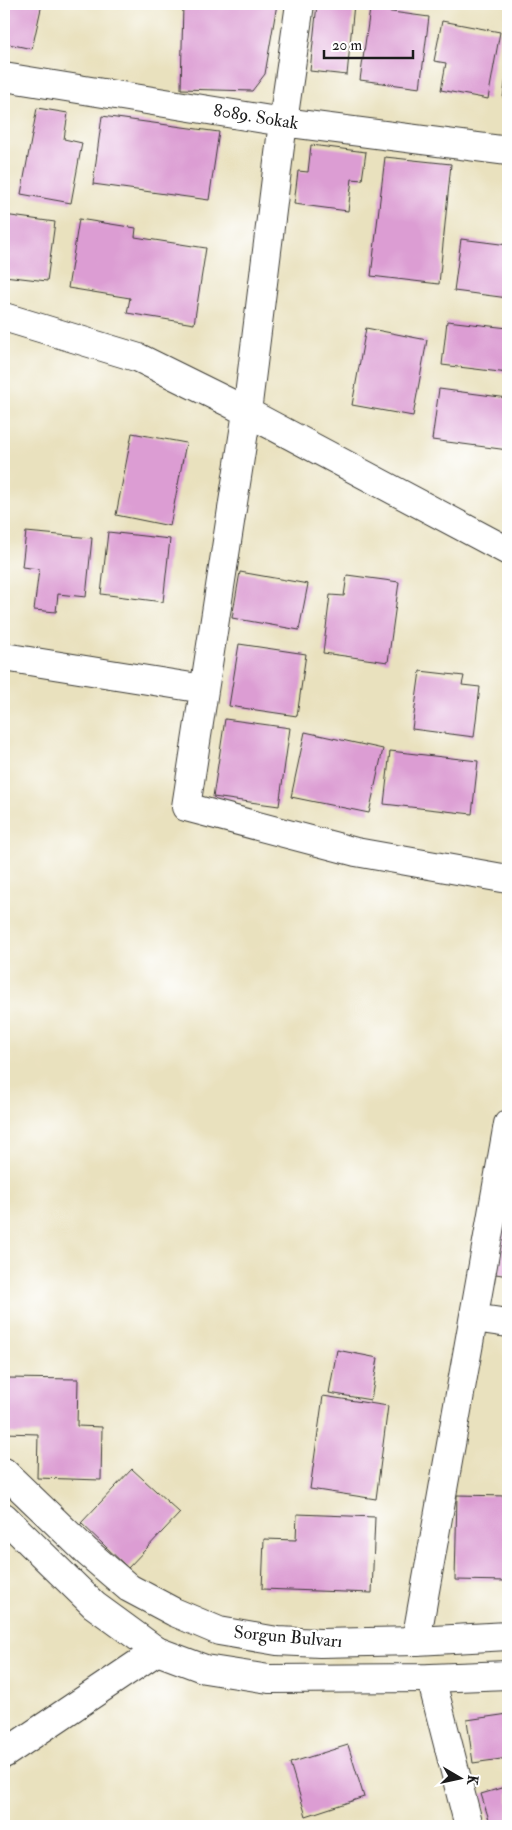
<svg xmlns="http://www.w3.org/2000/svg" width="512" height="1830" font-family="'IM FELL Double Pica',serif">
  <rect width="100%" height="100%" fill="#fff"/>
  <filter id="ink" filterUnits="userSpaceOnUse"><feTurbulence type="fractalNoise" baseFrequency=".02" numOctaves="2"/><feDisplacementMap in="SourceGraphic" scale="10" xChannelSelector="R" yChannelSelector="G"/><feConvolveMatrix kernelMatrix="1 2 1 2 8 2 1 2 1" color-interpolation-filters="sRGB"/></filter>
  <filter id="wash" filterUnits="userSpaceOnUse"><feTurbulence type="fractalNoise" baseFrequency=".0096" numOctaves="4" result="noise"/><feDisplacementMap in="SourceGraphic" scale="20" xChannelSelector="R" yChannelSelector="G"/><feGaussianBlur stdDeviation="1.12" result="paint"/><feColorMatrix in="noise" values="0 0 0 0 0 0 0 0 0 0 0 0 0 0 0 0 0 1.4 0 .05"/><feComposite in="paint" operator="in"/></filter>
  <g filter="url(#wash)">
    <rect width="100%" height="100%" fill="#e9e1be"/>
    <g id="blocks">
      <path fill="#dc9dd3" d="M4 4H42L32 49 4 43Z
        M183 4H277L265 74 252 91 181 89Z
        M317 4H354L347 75 310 71Z
        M370 9 429 17 420 88 360 80Z
        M442 21 500 32 488 99 441 90 446 63 434 61Z
        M507 70H508V99L503 98Z
        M37 108 68 113 64 139 82 143 71 203 21 194Z
        M102 116 219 132 209 200 93 184Z
        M311 145 366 152 362 180 352 179 348 211 294 204 298 171 308 172Z
        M385 157 451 164 439 284 371 276Z
        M4 215 55 222 47 281 4 276Z
        M79 219 136 228 135 237 206 248 194 324 127 313 130 298 68 288Z
        M461 239 508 245V298L454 291Z
        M447 321 508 328V373L442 365Z
        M366 328 427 340 413 416 352 405Z
        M439 389 508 398V450L432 440Z
        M132 433 186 443 170 526 116 515Z
        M26 532 92 538 86 597 58 594 56 612 34 610 39 569 22 567Z
        M108 532 170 539 163 602 101 594Z
        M240 572 308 584 299 630 232 618Z
        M347 575 399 582 388 662 323 653 330 595 344 596Z
        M239 644 306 654 297 716 229 706Z
        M420 671 464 676 462 685 480 687 474 737 412 729Z
        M225 719 290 728 279 806 213 797Z
        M305 732 383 749 369 813 291 797Z
        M390 751 478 761 472 814 384 804Z
        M508 1194V1276L490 1273Z
        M337 1350 378 1358 371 1400 329 1393Z
        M5 1378 78 1379 77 1426 102 1427 101 1480 37 1478 38 1434 4 1433Z
        M323 1396 388 1406 376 1499 310 1489Z
        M132 1469 180 1513 128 1568 81 1523Z
        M457 1495 508 1496V1581L455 1580Z
        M297 1514 375 1517 372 1593 262 1589 264 1539 296 1540Z
        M508 1714V1758L473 1763 467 1720Z
        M348 1745 364 1797 306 1816 290 1763Z
        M508 1786V1826H491L481 1794Z"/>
    </g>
  </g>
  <g filter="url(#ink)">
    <use href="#blocks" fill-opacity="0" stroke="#3b3a34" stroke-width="1"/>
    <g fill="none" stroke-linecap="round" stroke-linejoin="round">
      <defs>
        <path id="minor" d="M300 4 283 122 247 412 186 807 356 852 508 879
          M4 77 283 122 508 151
          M4 317 139 358 228 402 508 551
          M4 657 204 689
          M474 1318 508 1323
          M416 1641 508 1124
          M431 1678 469 1826
          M4 1754 157 1651"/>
        <path id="secondary" d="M4 1472 87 1552 129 1588 174 1612 219 1631 277 1641 320 1643 416 1641 508 1636
          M4 1517 94 1605 157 1651 205 1669 269 1679 431 1678 508 1675"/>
      </defs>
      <use href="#minor" stroke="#3b3a34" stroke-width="30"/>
      <use href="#secondary" stroke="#3b3a34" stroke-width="30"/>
      <use href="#minor" stroke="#fff" stroke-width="28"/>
      <use href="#secondary" stroke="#fff" stroke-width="28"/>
    </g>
  </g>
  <g text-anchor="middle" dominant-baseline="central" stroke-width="5" stroke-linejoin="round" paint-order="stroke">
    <g font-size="18" fill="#1c1c1c" stroke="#fff">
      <text transform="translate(256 117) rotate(9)">8089. Sokak</text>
      <text transform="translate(288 1637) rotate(5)">Sorgun Bulvarı</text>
    </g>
  </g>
  <rect width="512" height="1830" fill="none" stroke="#fff" stroke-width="20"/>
  <g transform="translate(460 1778) rotate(99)" stroke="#ffffff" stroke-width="4" paint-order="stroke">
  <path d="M0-4L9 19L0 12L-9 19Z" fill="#1c1c1c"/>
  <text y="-8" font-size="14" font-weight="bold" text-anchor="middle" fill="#1c1c1c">K</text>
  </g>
  <path d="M324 50v8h89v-8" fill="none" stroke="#1c1c1c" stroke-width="2.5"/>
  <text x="332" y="50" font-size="15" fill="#1c1c1c" stroke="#ffffff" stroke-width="4" paint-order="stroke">20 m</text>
</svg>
